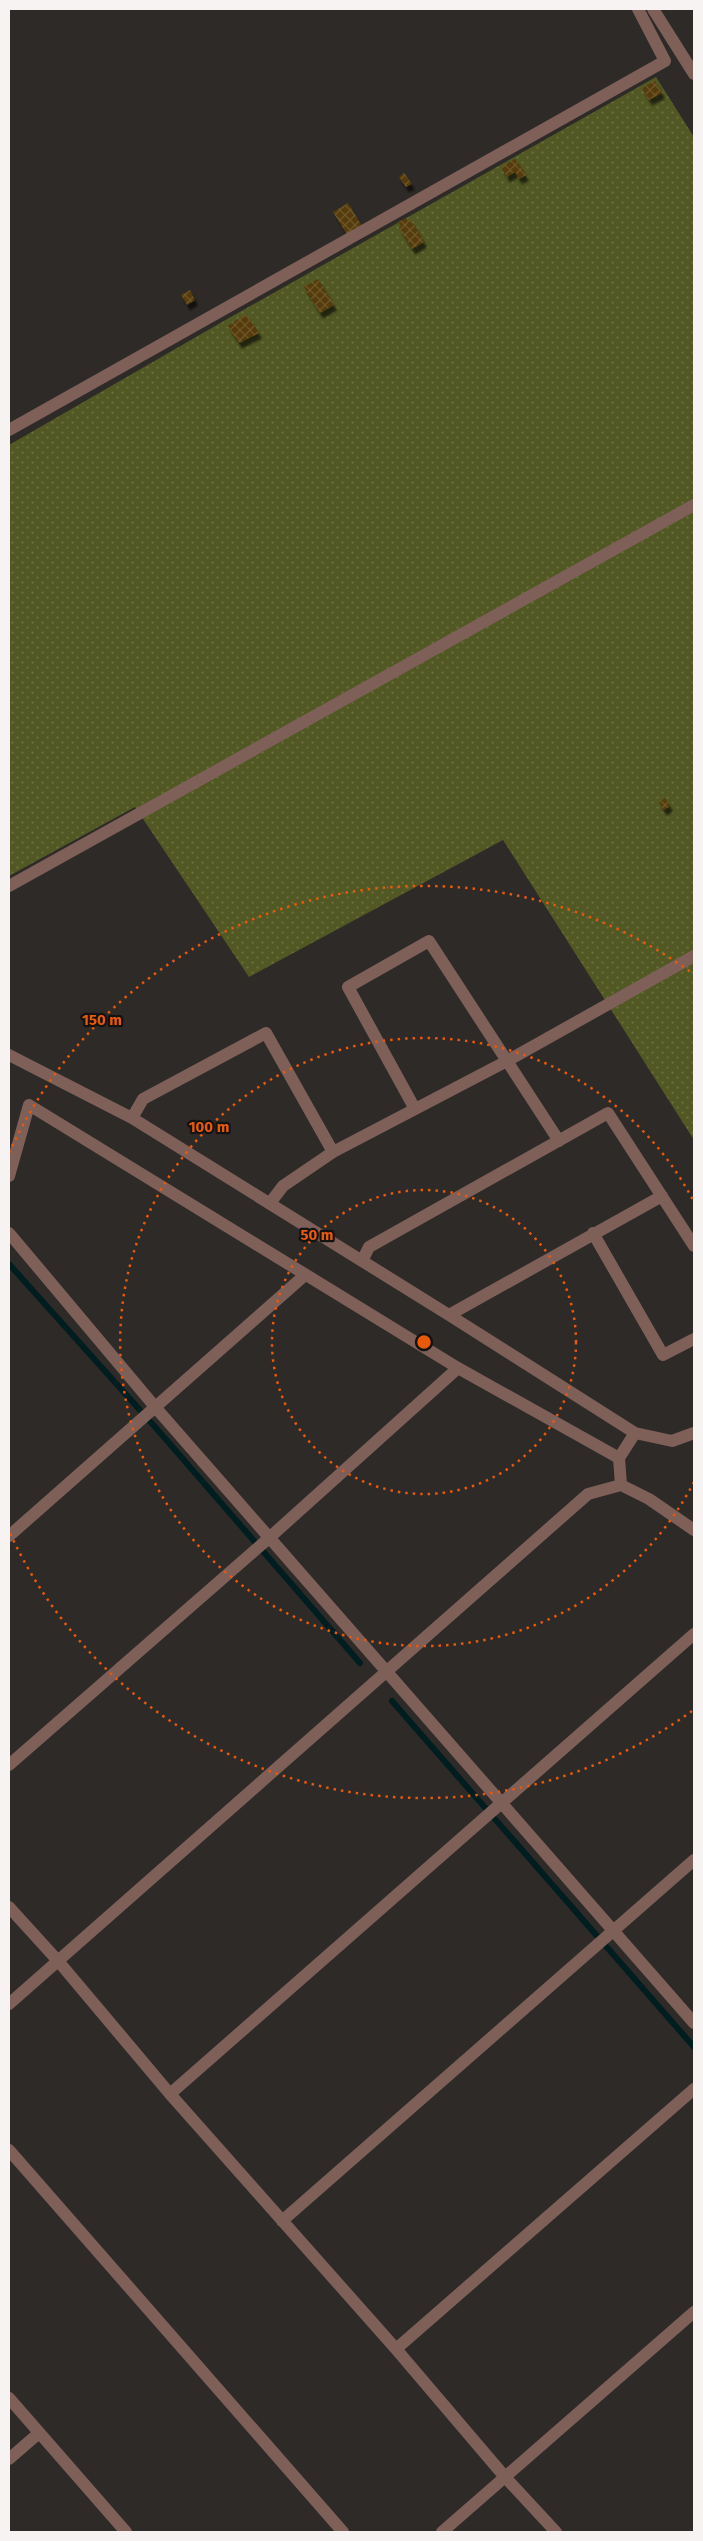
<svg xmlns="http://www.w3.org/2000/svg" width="703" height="2541" font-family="'Fira Sans',sans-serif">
  <defs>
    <pattern id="garden-dots" width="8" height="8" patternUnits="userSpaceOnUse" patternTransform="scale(1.25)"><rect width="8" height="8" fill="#515823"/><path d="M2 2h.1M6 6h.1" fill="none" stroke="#6b7043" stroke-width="1.8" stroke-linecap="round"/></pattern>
    <pattern id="building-cross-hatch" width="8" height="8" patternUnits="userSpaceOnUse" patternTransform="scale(1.25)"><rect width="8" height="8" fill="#543a07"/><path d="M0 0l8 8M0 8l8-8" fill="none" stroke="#6d572c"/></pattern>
    <filter id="shadow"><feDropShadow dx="3" dy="5.5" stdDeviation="1" flood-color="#0009"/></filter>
  </defs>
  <rect width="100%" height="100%" fill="#2e2a28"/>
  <path fill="url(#garden-dots)" d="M656 77 694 137V1140L503 840 249 977 135 807 9 876V445L222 322Z"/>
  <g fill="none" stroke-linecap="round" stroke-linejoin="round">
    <path stroke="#001e20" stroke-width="6" d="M9 1264 156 1428 360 1663
      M392 1701 694 2047"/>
  </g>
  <path fill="url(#building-cross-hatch)" filter="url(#shadow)" d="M655 81 662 93 649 100 642 88Z
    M515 159 526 175 519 179 515 172 507 177 501 167Z
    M404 173 412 184 406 187 399 177Z
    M348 203 364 229 349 238 333 212Z
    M406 218 408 222 411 220 424 242 412 249 399 227 401 226 398 222Z
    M318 279 334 305 320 313 304 287Z
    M190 290 195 300 187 305 181 295Z
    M246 314 259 333 239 343 228 326Z
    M665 798 670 806 664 810 659 803Z"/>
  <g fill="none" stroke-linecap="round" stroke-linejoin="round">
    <path stroke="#7e6059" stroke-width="12" d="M653 9 694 74
      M9 430 665 61 638 9
      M9 886 694 505
      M9 1055 132 1118 449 1315 635 1433 672 1441 694 1433
      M415 1109 348 987 429 941 559 1141
      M132 1118 143 1099 266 1033 333 1152
      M9 1176 29 1105 458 1368 619 1458 621 1485
      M270 1203 283 1186 333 1152 507 1061 694 956
      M9 1233 156 1408 694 2023
      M593 1233 663 1355 694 1339
      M362 1261 369 1247 608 1113 694 1246
      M449 1315 662 1196
      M619 1458 635 1433
      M9 1536 305 1275
      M9 1765 269 1538 458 1368
      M9 1907 59 1962 170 2094 396 2349 505 2477 556 2532
      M9 2004 588 1494 621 1485 649 1499 694 1530
      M170 2094 694 1634
      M9 2150 343 2532
      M282 2221 694 1860
      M396 2349 694 2089
      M9 2398 126 2532
      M9 2459 39 2433
      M442 2532 694 2312"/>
  </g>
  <g fill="none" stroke="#e8590c" stroke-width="2.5" stroke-dasharray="2.5 5">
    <circle cx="424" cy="1342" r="152"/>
    <path d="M694 1482A304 304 0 1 1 694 1202"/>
    <path d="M692 1711A456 456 0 0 1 9 1531M9 1153A456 456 0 0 1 692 973"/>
  </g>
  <circle cx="424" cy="1342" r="8" fill="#e8590c" stroke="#141312" stroke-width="2.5"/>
  <g font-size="15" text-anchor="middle" font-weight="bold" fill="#e8590c" stroke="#141312" stroke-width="4.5" stroke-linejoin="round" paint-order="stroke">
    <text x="102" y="1025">150 m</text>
    <text x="209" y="1132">100 m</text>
    <text x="317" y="1240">50 m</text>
  </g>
  <rect width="703" height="2541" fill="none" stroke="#f6f3f2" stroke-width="20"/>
</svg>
